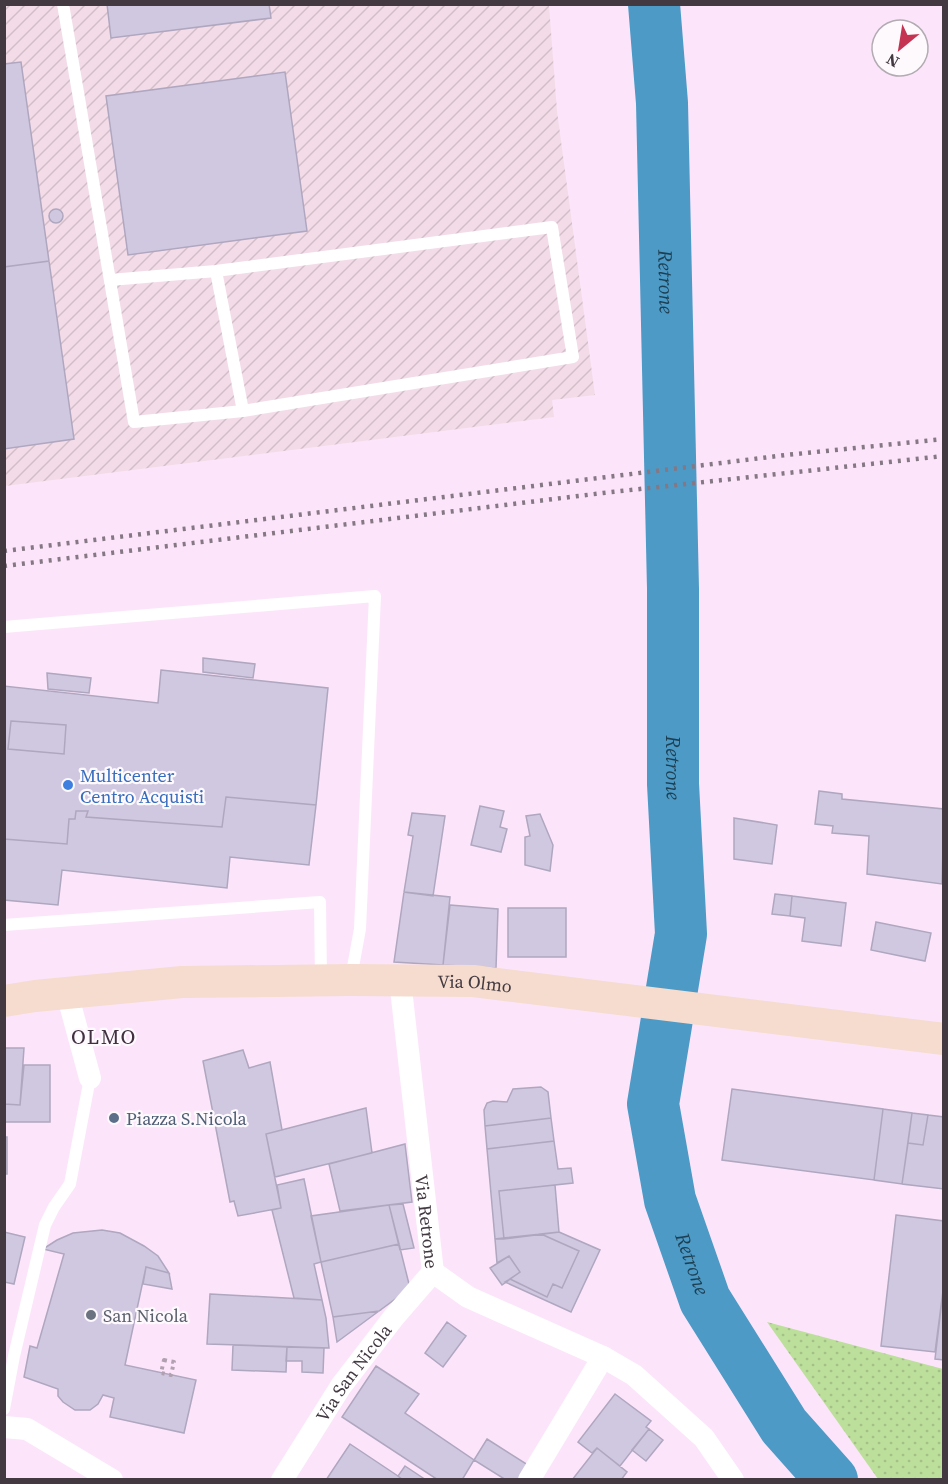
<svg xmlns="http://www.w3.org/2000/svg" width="948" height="1484" font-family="'Source Serif 4',serif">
  <defs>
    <pattern id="industrial-furrows" width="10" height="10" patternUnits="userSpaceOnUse" patternTransform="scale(1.5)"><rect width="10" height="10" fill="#f3dce8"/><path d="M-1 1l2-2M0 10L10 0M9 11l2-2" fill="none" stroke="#d2bec8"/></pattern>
    <pattern id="grass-dots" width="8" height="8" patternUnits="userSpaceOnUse" patternTransform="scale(1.5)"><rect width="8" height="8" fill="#bcdf9b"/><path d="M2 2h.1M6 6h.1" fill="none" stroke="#a3c087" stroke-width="1.8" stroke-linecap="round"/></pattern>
  </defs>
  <rect width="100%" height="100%" fill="#fce5fa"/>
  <path fill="url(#industrial-furrows)" d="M4 5H549L557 111 595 395 552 400 554 417 5 486Z"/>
  <path fill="url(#grass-dots)" d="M767 1322 943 1369V1479H878Z"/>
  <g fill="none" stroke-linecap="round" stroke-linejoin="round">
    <path stroke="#4d9ac6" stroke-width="52" id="s1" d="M654 4 662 103 673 589V784L681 934 653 1104 670 1200 705 1300 784 1426 832 1480"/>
  </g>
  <path fill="#d0c8e1" stroke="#afa6bf" stroke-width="1.5" d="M107 4H269L271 18 111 38Z
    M21 62 49 261 4 267V64Z
    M285 72 307 231 128 255 106 96Z
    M49 216a7 7 0 1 1 14 0a7 7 0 1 1-14 0Z
    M49 261 74 439 4 449V267Z
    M203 658 255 664 253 678 203 672Z
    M161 670 328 688 316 805 226 797 222 827 86 817 88 811H76L75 819H69L67 844 4 839V686L158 703Z
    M47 673 91 678 89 693 48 689Z
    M11 721 66 725 64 754 8 749Z
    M819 791 842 794V799L944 809 942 884 867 874 869 836 832 833 833 826 815 824Z
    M226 797 316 805 309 865 230 857 227 888 62 870 58 905 4 900V839L67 844 69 819H75L76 811H88L86 817 222 827Z
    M480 806 504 811 500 827 507 829 501 852 471 845Z
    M412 813 445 816 433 896 404 892 413 836 408 835Z
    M540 814 553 845 550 871 525 865V837L530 836 526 816Z
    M734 818 777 825 772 864 734 859Z
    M404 892 450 897 443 965 394 962Z
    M775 894 792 896 790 916 772 914Z
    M792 896 846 903 841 946 802 941 805 918 790 916Z
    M450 905 498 909 496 968 443 965Z
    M508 908H566V957H508Z
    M876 922 931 933 925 961 871 950Z
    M4 1048H24L20 1105 4 1104Z
    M243 1050 249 1068 270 1062 282 1130 266 1134 281 1208 238 1216 234 1201 230 1202 203 1061Z
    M24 1065H50V1122H4V1104L20 1105Z
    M541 1087 548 1092 551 1118 485 1126 484 1110 487 1103 493 1101 507 1102 513 1089Z
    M732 1089 883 1109 874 1180 722 1160Z
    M366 1108 372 1153 275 1177 266 1134Z
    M883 1109 912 1113 902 1184 874 1180Z
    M912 1113 928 1115 923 1145 908 1143Z
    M928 1115 944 1117V1189L902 1184 908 1143 923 1145Z
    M551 1118 554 1141 487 1149 485 1126Z
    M4 1137H7V1174H4Z
    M554 1141 558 1169 571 1168 573 1183 499 1191 504 1239H495L487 1149Z
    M405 1144 412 1202 340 1211 329 1164Z
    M304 1179 321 1262 314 1264 322 1300 294 1298 272 1210 281 1208 277 1185Z
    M555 1185 559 1232 504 1239 499 1191Z
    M403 1204 414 1248 400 1250 389 1205Z
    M389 1205 399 1244 321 1262 311 1216Z
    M896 1215 944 1221V1283L935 1352 881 1346Z
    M102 1230 120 1233 144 1246 158 1256 169 1273 146 1267 125 1365 196 1380 184 1433 110 1417 114 1398 103 1395 98 1404 90 1410H75L63 1402 58 1396V1389L24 1377 30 1346 37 1348 64 1254 43 1249 57 1240 73 1233Z
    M4 1232 25 1237 14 1284 4 1282Z
    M559 1232 600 1250 571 1312 505 1282 510 1279 547 1297 553 1284 562 1288 579 1251 541 1234Z
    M541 1234 579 1251 562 1288 553 1284 547 1297 510 1279 520 1272 509 1256 497 1263 495 1239Z
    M399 1244 410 1288 379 1311 333 1317 321 1262Z
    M509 1256 520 1272 502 1285 490 1268Z
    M146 1267 169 1273 172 1289 143 1284Z
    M944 1283V1360L935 1359Z
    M210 1294 322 1300 326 1318 329 1348 207 1344Z
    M379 1311 337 1342 333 1317Z
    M447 1322 466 1336 443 1367 425 1353Z
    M233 1345 287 1347 286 1372 232 1370Z
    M287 1347 324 1348 323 1373 302 1372V1361H286Z
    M376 1366 419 1394 405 1413 474 1460 462 1480H438L342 1417Z
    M615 1394 651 1421 646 1427 649 1429 620 1466 597 1448 592 1453 578 1442Z
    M649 1429 663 1440 646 1461 632 1450Z
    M487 1439 528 1465 519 1480H506L474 1460Z
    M350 1444 398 1476 403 1480H326Z
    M597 1448 627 1472 621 1480H572Z
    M405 1466 426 1480H403L398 1476Z"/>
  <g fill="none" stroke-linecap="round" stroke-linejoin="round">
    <path stroke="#b1a0b0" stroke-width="4" stroke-dasharray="3 4.5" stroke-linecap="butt" d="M164 1360 174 1362 171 1375 161 1373Z"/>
    <path stroke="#fff" stroke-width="12" d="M63 4 134 422 243 411 216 271 110 280
      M216 271 552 227 573 357 243 411
      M4 627 375 596 360 929 351 978
      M4 925 320 902 321 980
      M4 1409 14 1356 45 1225 54 1207 70 1184 90 1078"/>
    <g stroke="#fff" stroke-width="22">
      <path id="s2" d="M400 980 433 1272 468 1297 603 1357 634 1375 704 1438 733 1480"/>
      <path d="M67 993 90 1078"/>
      <path d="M4 1427 27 1429 112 1480"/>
      <path id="s3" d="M282 1480 341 1386 394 1317 433 1272"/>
      <path d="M529 1480 603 1357"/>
    </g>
    <path stroke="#f5dcce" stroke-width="32" id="s4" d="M4 1001 35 996 182 982 351 980 473 981 944 1039"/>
    <path stroke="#857783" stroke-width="4.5" stroke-dasharray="3 6" stroke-linecap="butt" d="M4 551 786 455 944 439
      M4 566 603 493 944 456"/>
  </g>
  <circle fill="#3f7fe0" stroke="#fdf9fd" stroke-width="2" cx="68" cy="785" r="6"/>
  <circle fill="#5c6f8a" stroke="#fdf9fd" stroke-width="2" cx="114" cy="1118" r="6"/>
  <circle fill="#6b7280" stroke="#fdf9fd" stroke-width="2" cx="91" cy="1315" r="6"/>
  <g text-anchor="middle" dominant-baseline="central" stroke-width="4.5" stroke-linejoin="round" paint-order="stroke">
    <g font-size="18" fill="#366cbe" stroke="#fdf9fd" text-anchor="start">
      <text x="80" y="775">Multicenter<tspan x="80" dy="21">Centro Acquisti</tspan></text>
    </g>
    <g font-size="18" fill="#423941" stroke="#fdf9fd">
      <text stroke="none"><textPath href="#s4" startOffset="472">Via Olmo</textPath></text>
      <text stroke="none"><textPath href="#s2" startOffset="243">Via Retrone</textPath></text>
      <text stroke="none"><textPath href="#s3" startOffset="129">Via San Nicola</textPath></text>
    </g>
    <g font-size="18" fill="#4e5e75" stroke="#fdf9fd" text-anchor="start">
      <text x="126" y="1118">Piazza S.Nicola</text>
    </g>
    <g font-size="18" fill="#5b616d" stroke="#fdf9fd" text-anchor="start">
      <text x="103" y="1315">San Nicola</text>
    </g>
    <g font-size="20" font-style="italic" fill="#1d3f52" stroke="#fdf9fd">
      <text stroke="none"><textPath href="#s1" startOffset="278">Retrone</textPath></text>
      <text stroke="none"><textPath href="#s1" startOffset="764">Retrone</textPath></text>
      <text stroke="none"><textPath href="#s1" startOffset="1268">Retrone</textPath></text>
    </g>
    <g font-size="21" letter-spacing="1.5" fill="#413040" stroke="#fdf9fd">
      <text x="104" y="1036">OLMO</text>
    </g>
  </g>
  <rect width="948" height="1484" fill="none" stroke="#423941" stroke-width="12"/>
  <g transform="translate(900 48) rotate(210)"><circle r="28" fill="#fdf9fd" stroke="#b2acb2" stroke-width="1.5"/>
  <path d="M0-4.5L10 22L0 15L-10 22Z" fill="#c43352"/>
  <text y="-9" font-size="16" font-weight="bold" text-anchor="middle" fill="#423941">N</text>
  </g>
</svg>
